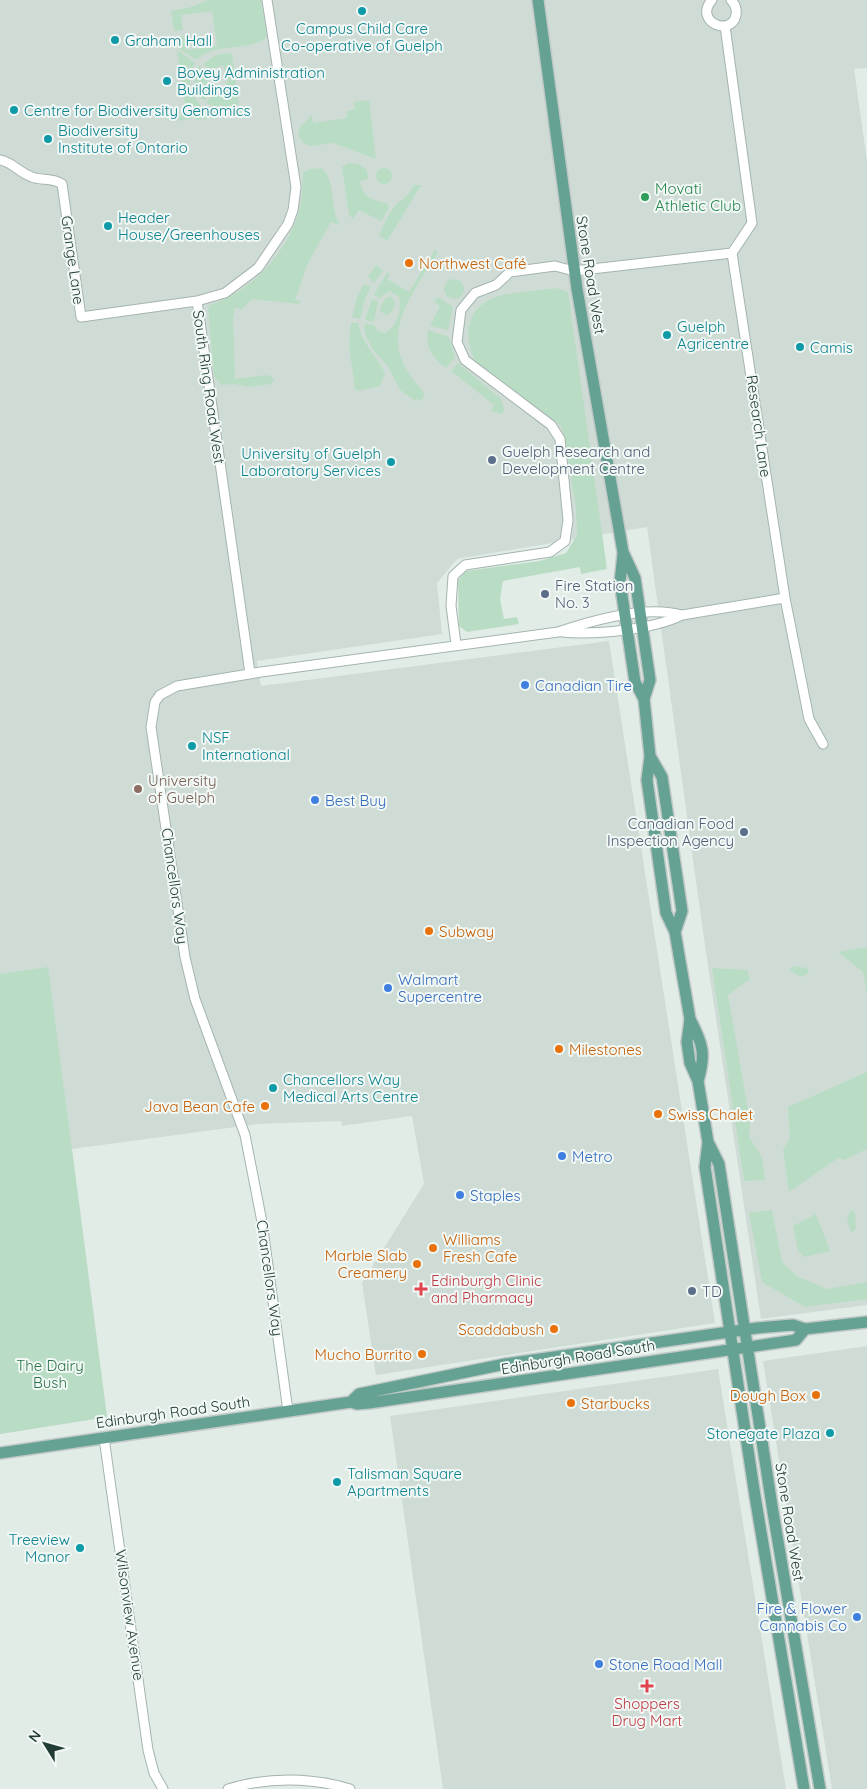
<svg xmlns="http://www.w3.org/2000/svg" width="867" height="1789" font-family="Quicksand,sans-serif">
  <rect width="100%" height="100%" fill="#e1ece7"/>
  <path fill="#cfdcd6" d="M0 0H867V68L854 69 867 161V1305L761 1319 704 939 647 527 457 559 437 583 442 634 257 661 261 686 609 641 715 1323 376 1375 362 1283 424 1184 412 1116 342 1126 341 1121 258 1124 72 1149 107 1417 0 1434Z
    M867 1346V1789H832L763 1361Z
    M718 1369 786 1789H443L390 1416Z"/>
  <path fill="#b9ddc4" d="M208 0H261L267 37C247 53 214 41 197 60L179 49 178 37 184 36 186 50 217 46 212 11 181 15 183 30 174 31 171 11 191 7Z
    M177 50 195 63C187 79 189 92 201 106L191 119 175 121 177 118 181 116 182 112 186 111Z
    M232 53 239 105C228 108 217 109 206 103L214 93 225 95 227 79 223 65 210 70 203 64 216 55Z
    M199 66 208 73 207 84 211 91 204 101C193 91 192 78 199 66Z
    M369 100 376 159 333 143 311 146 304 144 298 135 300 127 312 115 313 123 347 118V111L355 109 354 102Z
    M204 108 218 113 251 110V112L195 120Z
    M348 163 358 164 367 170 368 179 360 181C362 197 374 201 387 203L389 208 381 221 359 210 353 219 349 215 342 167Z
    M322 168C337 183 329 206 339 223L338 225 331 222 308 263 295 300 300 301 299 304 252 299 242 309 235 308 233 319 235 379 266 375 271 376 274 380 271 384 248 387 234 384 221 385 214 376 208 309 210 305C250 292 285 255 298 215 302 201 303 187 303 173L310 169Z
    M376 176a8 8 0 1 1 16 0a8 8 0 1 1-16 0Z
    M413 185H421L387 241 379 235C384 226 388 214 395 206 402 198 410 197 413 185Z
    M435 250 438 252C418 286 384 325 404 365 409 377 421 387 425 395L421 401 417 399 415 401 400 390 388 366 373 350 366 336 364 326 366 324 374 325 378 331 385 333C397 327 402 309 399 297L390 291 379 298 374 295 387 273 390 274 387 279 409 292Z
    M376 265 383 270 374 283 368 277Z
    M444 289a10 10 0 1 1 20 0a10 10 0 1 1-20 0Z
    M364 284 371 287 365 299 360 319 352 317 357 298Z
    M556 288 568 292 607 569 581 574 580 567 503 581 500 599 504 619 517 617 519 624 467 632 459 626 458 580 466 571 540 561 566 553 577 535 576 508 564 434 560 425 475 361C462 335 467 305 499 296 517 291 538 291 556 288Z
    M387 297H392L395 303 392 312 387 315 381 312 380 307Z
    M438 297 453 307 448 330 430 326 440 306 434 302Z
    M372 299 378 302 374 322 365 320Z
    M351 323H358C362 344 376 355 385 373L380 386 358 391 355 389 349 346Z
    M428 330 449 337 455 358 446 368C432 358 425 347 428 330Z
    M458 363 501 399 504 409 502 414 491 411 494 405 451 371Z
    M867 947V994L863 972 838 952Z
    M793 966 807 968 809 973 801 977 789 970Z
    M48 967 107 1417 0 1434V974Z
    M712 968 747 970 750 979 728 995 750 1121 749 1137 762 1157 765 1180 744 1181Z
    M867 1072V1149L844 1160 838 1158 789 1192 783 1150 790 1138 788 1107Z
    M772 1210 782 1262 797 1276 827 1289 867 1282V1299L805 1307 762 1282 749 1213Z
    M851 1210 855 1213 856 1229 851 1233 847 1218Z
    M816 1214 830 1251 804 1257 798 1251 793 1226Z"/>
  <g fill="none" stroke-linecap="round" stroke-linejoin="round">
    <defs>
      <path id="minor" d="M712 0C693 21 731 38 736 15 737 9 735 4 731 0
        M725 26 752 223 732 253 785 598 809 719 823 744
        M0 160C12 162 20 173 32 177 42 181 52 177 62 184L81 317 197 301 225 293 258 268 288 224 293 210 296 187 267 0
        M197 301 250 673
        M562 632C595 635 652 630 682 615L785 598
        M456 644 451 606 453 576 465 565 550 552 565 541 568 520 560 439 551 425 465 360 457 342 461 310 475 293 496 285 510 272 555 266 574 271 732 253
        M288 1411 262 1222 245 1135 195 999 185 957 151 727 155 702 160 695 177 686 261 672 558 632C593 620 647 605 682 615
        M104 1438 148 1750 154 1773 163 1789
        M228 1789C267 1777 311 1777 350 1789"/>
      <path id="major" d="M538 0 577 289 623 552 635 578 650 680 644 699 650 756 647 780 666 913 675 932 690 1019 687 1042 690 1063 698 1081 708 1142 719 1164 773 1512 820 1789
        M623 554 620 582 635 682 644 699
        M650 756 662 777 682 911 675 932
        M690 1019C703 1044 706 1054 698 1081
        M708 1142 705 1167 755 1496 804 1789
        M351 1402 359 1394 505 1364 757 1328 793 1325 805 1329 867 1322
        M0 1453 351 1402 357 1404 369 1403 796 1340 805 1329"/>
    </defs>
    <use href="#minor" stroke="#a4b4ae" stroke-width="11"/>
    <use href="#major" stroke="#c1c9c7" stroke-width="14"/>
    <use href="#minor" stroke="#fff" stroke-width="9"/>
    <use href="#major" stroke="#65a293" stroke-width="11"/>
  </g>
  <g fill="#0f9aa8" stroke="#f2f8f5" stroke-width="2">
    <circle cx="362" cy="11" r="5"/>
    <circle cx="115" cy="40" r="5"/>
    <circle cx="167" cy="81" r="5"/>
    <circle cx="14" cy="110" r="5"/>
    <circle cx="48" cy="139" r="5"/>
    <circle cx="108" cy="226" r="5"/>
    <circle cx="667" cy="335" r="5"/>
    <circle cx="800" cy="347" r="5"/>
    <circle cx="391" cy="462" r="5"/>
    <circle cx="192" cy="746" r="5"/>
    <circle cx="273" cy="1088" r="5"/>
    <circle cx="830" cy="1433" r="5"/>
    <circle cx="337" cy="1482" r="5"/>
    <circle cx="80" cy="1548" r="5"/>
  </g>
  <circle fill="#2e9e5b" stroke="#f2f8f5" stroke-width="2" cx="645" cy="197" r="5"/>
  <g fill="#e8710a" stroke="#f2f8f5" stroke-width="2">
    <circle cx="409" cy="263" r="5"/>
    <circle cx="429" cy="931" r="5"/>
    <circle cx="559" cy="1049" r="5"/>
    <circle cx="265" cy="1106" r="5"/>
    <circle cx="658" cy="1114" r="5"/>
    <circle cx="433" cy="1248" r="5"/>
    <circle cx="417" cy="1264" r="5"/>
    <circle cx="554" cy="1329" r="5"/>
    <circle cx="422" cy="1354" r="5"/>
    <circle cx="816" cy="1395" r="5"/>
    <circle cx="571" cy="1403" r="5"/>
  </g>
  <g fill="#5c6f8a" stroke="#f2f8f5" stroke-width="2">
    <circle cx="492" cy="460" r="5"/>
    <circle cx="545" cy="594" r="5"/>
    <circle cx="744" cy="832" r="5"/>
    <circle cx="692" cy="1291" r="5"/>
  </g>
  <g fill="#3f7fe0" stroke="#f2f8f5" stroke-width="2">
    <circle cx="525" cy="685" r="5"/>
    <circle cx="315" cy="800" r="5"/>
    <circle cx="388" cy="988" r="5"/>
    <circle cx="562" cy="1156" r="5"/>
    <circle cx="460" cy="1195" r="5"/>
    <circle cx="857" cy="1617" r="5"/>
    <circle cx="599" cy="1664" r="5"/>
  </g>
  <circle fill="#8d6e63" stroke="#f2f8f5" stroke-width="2" cx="138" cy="789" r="5"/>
  <g fill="#e0444e" stroke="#f2f8f5" stroke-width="2">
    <path d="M418.5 1281.5h5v5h5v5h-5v5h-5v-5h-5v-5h5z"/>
    <path d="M644.5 1678.5h5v5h5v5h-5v5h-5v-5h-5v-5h5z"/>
  </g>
  <g text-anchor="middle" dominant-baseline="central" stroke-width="4" stroke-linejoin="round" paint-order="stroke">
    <g font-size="15" fill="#0d838f" stroke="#f2f8f5" text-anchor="start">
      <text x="362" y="28" text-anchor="middle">Campus Child Care<tspan x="362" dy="17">Co-operative of Guelph</tspan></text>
      <text x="125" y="40">Graham Hall</text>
      <text x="177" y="72">Bovey Administration<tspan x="177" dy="17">Buildings</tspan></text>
      <text x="24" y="110">Centre for Biodiversity Genomics</text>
      <text x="58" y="130">Biodiversity<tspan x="58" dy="17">Institute of Ontario</tspan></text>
      <text x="118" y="217">Header<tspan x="118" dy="17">House/Greenhouses</tspan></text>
      <text x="677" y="326">Guelph<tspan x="677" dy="17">Agricentre</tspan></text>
      <text x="810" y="347">Camis</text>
      <text x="381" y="453" text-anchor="end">University of Guelph<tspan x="381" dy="17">Laboratory Services</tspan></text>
      <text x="202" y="737">NSF<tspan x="202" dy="17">International</tspan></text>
      <text x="283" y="1079">Chancellors Way<tspan x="283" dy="17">Medical Arts Centre</tspan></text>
      <text x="820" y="1433" text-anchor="end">Stonegate Plaza</text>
      <text x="347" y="1473">Talisman Square<tspan x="347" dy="17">Apartments</tspan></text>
      <text x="70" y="1539" text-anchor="end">Treeview<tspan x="70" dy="17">Manor</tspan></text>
    </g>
    <g font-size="15" fill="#27864d" stroke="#f2f8f5" text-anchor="start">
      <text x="655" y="188">Movati<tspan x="655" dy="17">Athletic Club</tspan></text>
    </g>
    <g font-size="15" fill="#213d36" stroke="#f2f8f5">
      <text transform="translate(73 260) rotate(82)">Grange Lane</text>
      <text transform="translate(591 275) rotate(81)">Stone Road West</text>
      <text transform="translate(209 387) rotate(82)">South Ring Road West</text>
      <text transform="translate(759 426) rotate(82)">Research Lane</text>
      <text transform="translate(175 886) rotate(82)">Chancellors Way</text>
      <text transform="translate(270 1278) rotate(82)">Chancellors Way</text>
      <text transform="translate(578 1357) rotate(-9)">Edinburgh Road South</text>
      <text transform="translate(173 1412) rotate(-8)">Edinburgh Road South</text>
      <text transform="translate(790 1522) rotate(81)">Stone Road West</text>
      <text transform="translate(130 1615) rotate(82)">Wilsonview Avenue</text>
    </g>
    <g font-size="15" fill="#c56008" stroke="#f2f8f5" text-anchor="start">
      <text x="419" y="263">Northwest Café</text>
      <text x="439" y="931">Subway</text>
      <text x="569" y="1049">Milestones</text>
      <text x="255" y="1106" text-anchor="end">Java Bean Cafe</text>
      <text x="668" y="1114">Swiss Chalet</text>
      <text x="443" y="1239">Williams<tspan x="443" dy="17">Fresh Cafe</tspan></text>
      <text x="407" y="1255" text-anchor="end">Marble Slab<tspan x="407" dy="17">Creamery</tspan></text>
      <text x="544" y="1329" text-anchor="end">Scaddabush</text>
      <text x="412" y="1354" text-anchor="end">Mucho Burrito</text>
      <text x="806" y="1395" text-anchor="end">Dough Box</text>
      <text x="581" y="1403">Starbucks</text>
    </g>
    <g font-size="15" fill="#4e5e75" stroke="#f2f8f5" text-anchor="start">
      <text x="502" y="451">Guelph Research and<tspan x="502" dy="17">Development Centre</tspan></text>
      <text x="555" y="585">Fire Station<tspan x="555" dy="17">No. 3</tspan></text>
      <text x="734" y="823" text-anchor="end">Canadian Food<tspan x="734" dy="17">Inspection Agency</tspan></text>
      <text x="702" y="1291">TD</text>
    </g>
    <g font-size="15" fill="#366cbe" stroke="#f2f8f5" text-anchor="start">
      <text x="535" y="685">Canadian Tire</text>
      <text x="325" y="800">Best Buy</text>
      <text x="398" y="979">Walmart<tspan x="398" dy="17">Supercentre</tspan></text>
      <text x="572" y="1156">Metro</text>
      <text x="470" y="1195">Staples</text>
      <text x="847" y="1608" text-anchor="end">Fire &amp; Flower<tspan x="847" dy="17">Cannabis Co</tspan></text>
      <text x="609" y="1664">Stone Road Mall</text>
    </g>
    <g font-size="15" fill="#785e54" stroke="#f2f8f5" text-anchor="start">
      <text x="148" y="780">University<tspan x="148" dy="17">of Guelph</tspan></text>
    </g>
    <g font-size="15" fill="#be3a42" stroke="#f2f8f5" text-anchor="start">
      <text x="431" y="1280">Edinburgh Clinic<tspan x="431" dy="17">and Pharmacy</tspan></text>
      <text x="647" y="1703" text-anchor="middle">Shoppers<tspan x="647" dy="17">Drug Mart</tspan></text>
    </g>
    <g font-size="15" fill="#2b7448" stroke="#f2f8f5">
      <text x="50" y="1365">The Dairy<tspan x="50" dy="17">Bush</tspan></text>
    </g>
  </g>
  <g transform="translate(45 1744) rotate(307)" stroke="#f2f8f5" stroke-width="4" paint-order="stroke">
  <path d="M0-4L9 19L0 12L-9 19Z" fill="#213d36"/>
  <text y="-8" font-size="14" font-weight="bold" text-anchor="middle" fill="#213d36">N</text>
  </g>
</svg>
